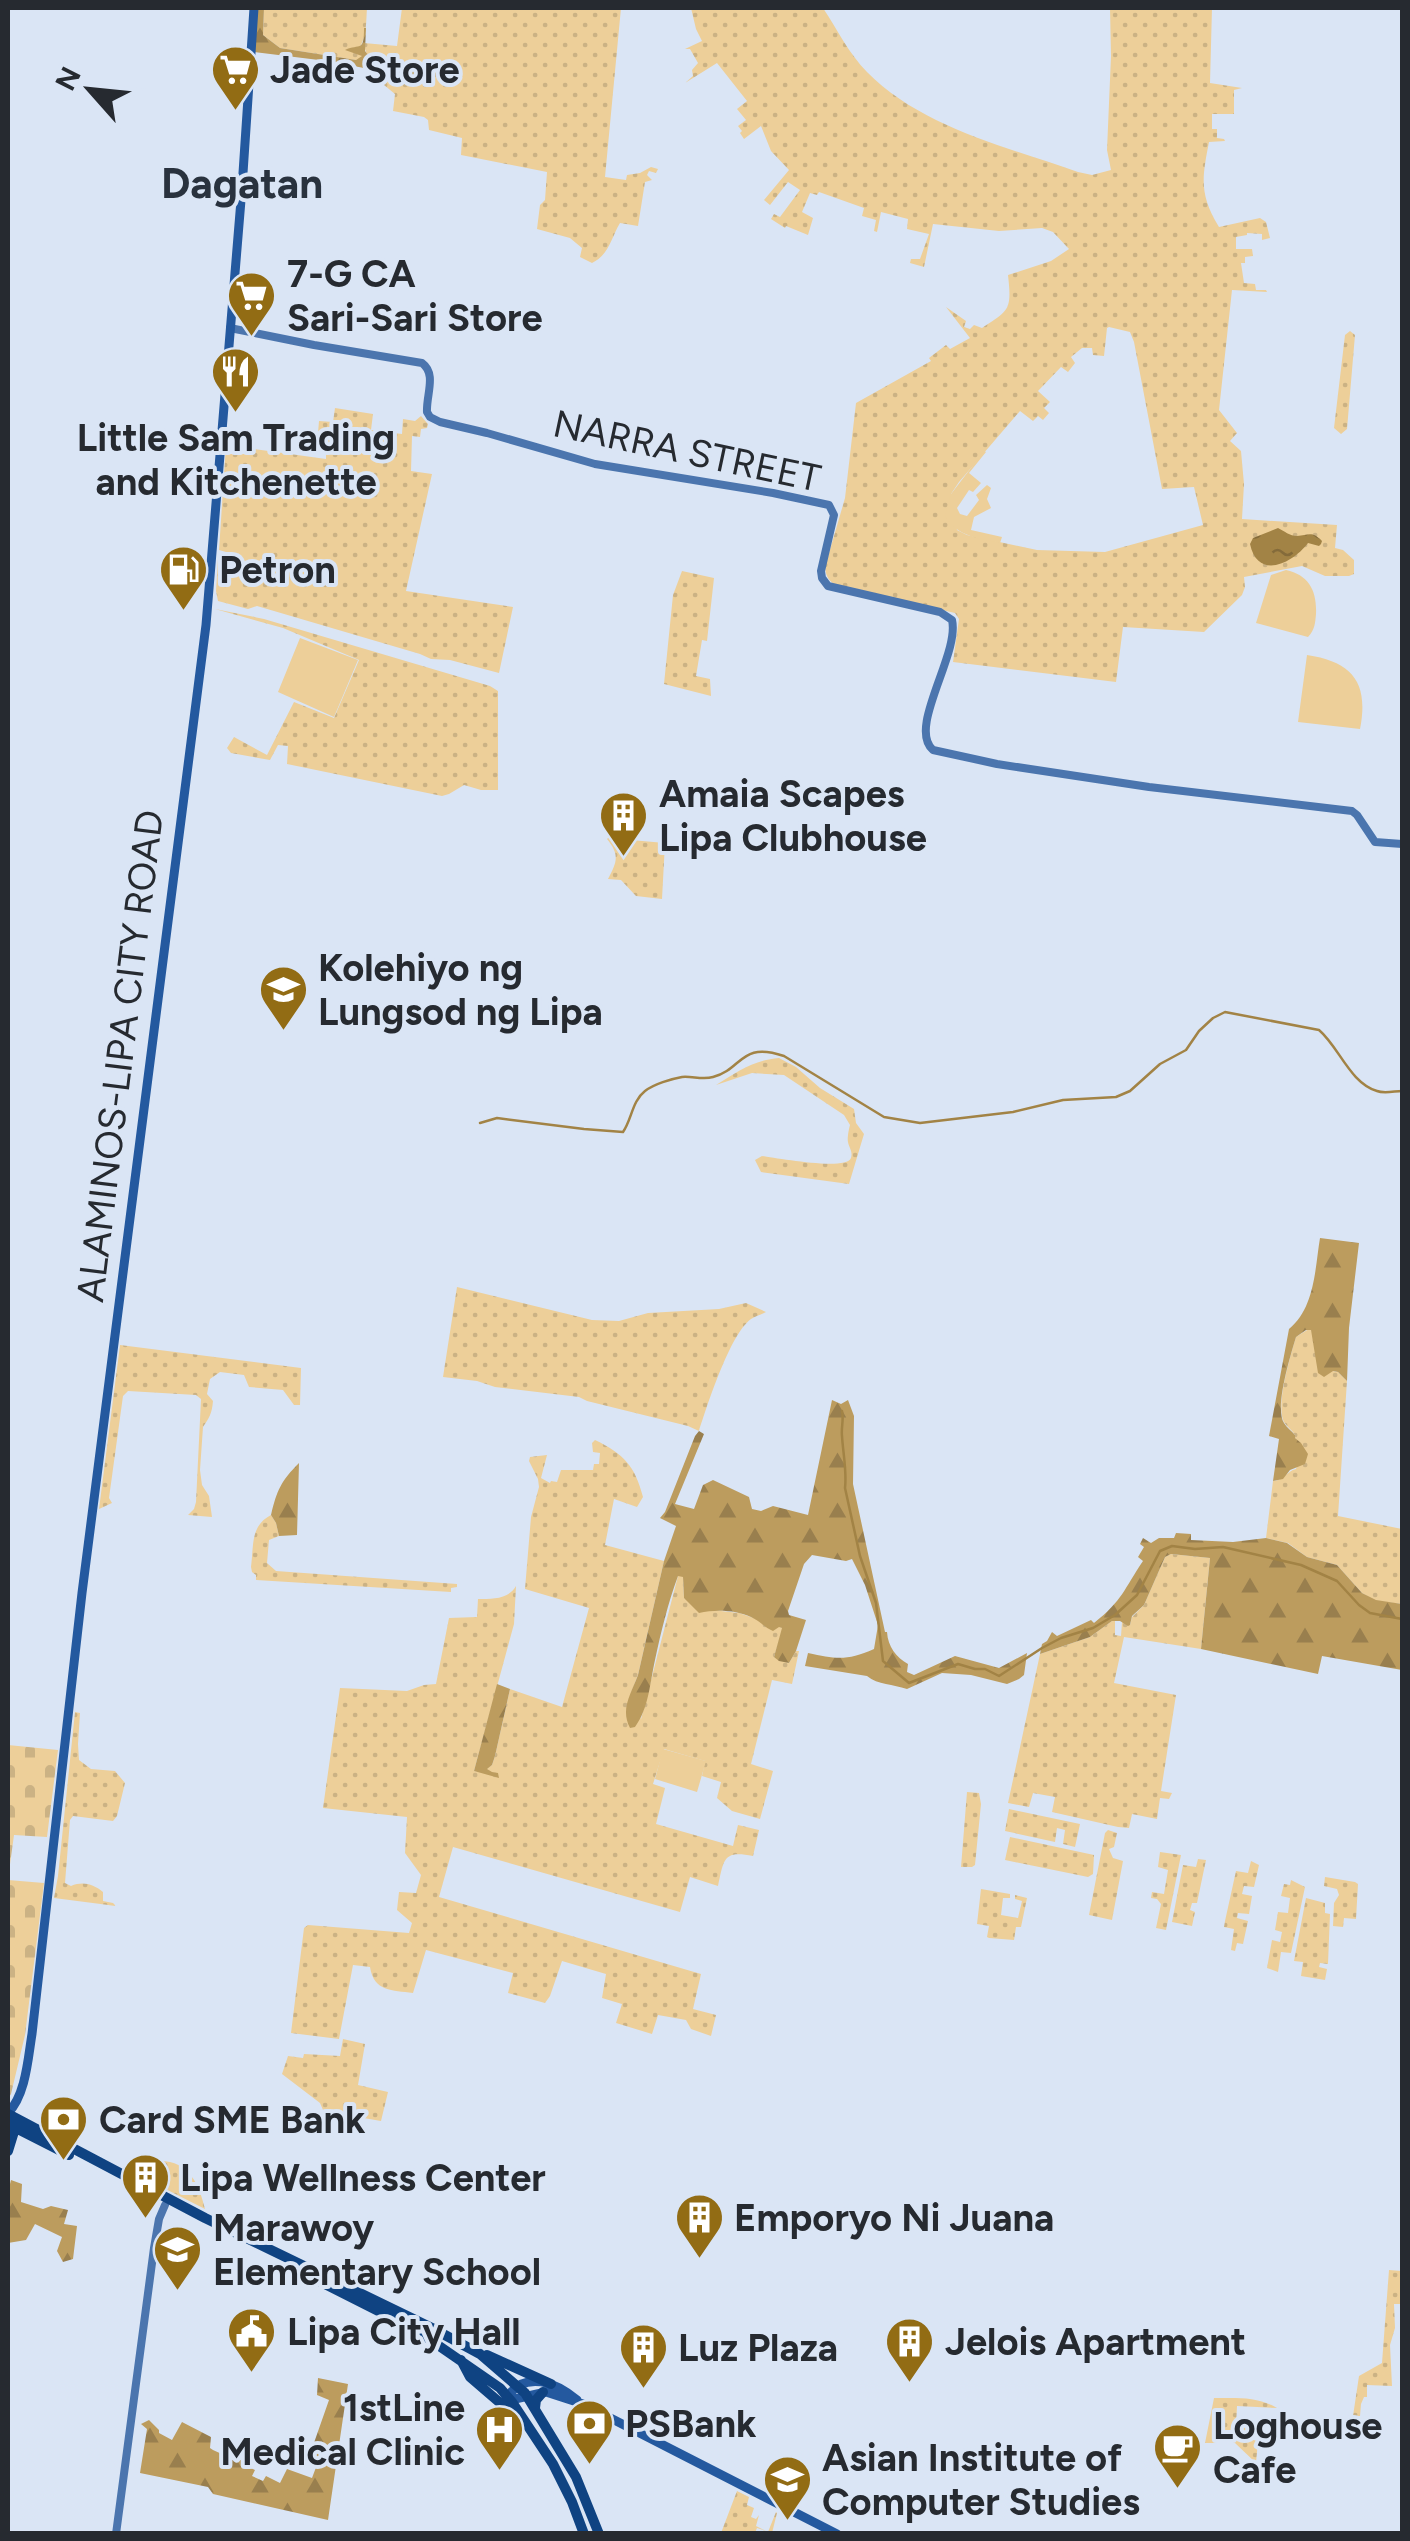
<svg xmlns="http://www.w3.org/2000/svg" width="1410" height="2541" font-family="Figtree,sans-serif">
  <defs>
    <pattern id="grass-dots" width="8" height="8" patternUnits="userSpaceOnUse" patternTransform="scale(2.5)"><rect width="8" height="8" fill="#edcf99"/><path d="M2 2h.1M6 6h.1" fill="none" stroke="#cbb284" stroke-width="1.8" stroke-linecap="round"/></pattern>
    <pattern id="forest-firs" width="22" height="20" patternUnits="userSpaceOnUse" patternTransform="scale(2.5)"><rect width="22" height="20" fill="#bc9c5e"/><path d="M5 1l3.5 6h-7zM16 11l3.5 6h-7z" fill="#997f4e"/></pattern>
    <pattern id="cemetery-stones" width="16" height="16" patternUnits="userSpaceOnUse" patternTransform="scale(2.5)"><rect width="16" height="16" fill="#edcf99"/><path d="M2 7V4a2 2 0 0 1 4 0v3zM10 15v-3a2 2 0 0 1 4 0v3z" fill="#cbb284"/></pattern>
    <pattern id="water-ripples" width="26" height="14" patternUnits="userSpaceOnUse" patternTransform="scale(2.5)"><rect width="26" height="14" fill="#a28345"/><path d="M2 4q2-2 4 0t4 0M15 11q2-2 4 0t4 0" fill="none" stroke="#846b3a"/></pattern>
  </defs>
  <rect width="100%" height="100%" fill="#dae5f5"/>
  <path fill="url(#grass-dots)" fill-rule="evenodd" d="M264 8H367C366 21 367 37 359 48L363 57 356 60 280 48 263 35Z
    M402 8H621L605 177 626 180 627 175 640 173 651 167 658 169 656 173 649 171 647 175 652 180 645 182 638 226 620 223C611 238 609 255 592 263L580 257 582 248 570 238 537 229 540 205 545 200 547 172 461 155 462 138 429 130 428 120 424 117 393 111 395 94 384 85 385 72 418 75C396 63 368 76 364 43L397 46Z
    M691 8H823C837 29 849 54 867 72 921 127 1007 147 1078 172L1092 175 1111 170 1107 150 1111 56 1110 8H1212L1210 83 1242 88 1234 90V114H1212V129H1217V138L1224 139 1225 141 1209 142C1202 178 1199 194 1219 227L1260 218 1266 222 1270 238 1262 240V234L1247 233V235L1236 237V249H1252L1253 256 1245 257V263H1241L1244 283 1255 284 1256 290H1266L1267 292 1232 290 1219 410 1237 433 1230 441 1241 451 1244 484 1242 519 1337 525 1335 548 1343 550 1354 560V574L1349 576H1325L1302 566 1244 577 1245 587 1242 595 1204 632 1123 627 1116 682 953 662 959 619 955 613 838 586C829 582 826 577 825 567L845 498 856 403 931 361 929 358 946 345 950 349 970 338 946 307 966 321 964 327 970 329 974 325 982 328C1009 310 1012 311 1008 275L1051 261 1069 249 1053 232 1042 228 999 231 933 224 924 267 910 263 911 259H920L929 234 907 229 908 219 881 212 877 232 874 231 876 220 862 216 864 208 819 192 817 195 810 193 802 212 813 218 808 235 786 226 785 228 771 219 774 214 780 217 800 190 788 182 770 205 764 200 789 170 771 151 761 126 744 139 740 133 742 131 738 126 746 120 737 109 747 101 717 63 685 83 693 76 692 70 698 63 690 49H685L702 41 696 29ZM1109 327 1130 332 1134 342 1162 489 1194 487 1203 525 1105 552 1037 550 967 535 957 530 951 494 959 482 1020 411 1033 421 1038 416 1043 420 1049 413 1044 408 1050 402 1038 391 1061 367 1068 372 1075 363 1071 357 1082 348H1092L1093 355 1104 356 1107 328Z
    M1350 331 1355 335 1347 429 1341 434 1334 428 1345 335Z
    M335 408 373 414 371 430 402 434 403 419 415 421 421 416 428 424 427 428 421 429 420 437 412 436 411 471 432 474 406 591 513 607 499 673 450 660 431 659 420 654 257 606 248 609 218 601 216 591 218 559 226 556V552L219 550 226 445 326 459V448L324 446 317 445 319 421 333 422Z
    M682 571 714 578 707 641 702 640 696 676 710 679 711 696 664 684 673 595Z
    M215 609 264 619 490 686 498 691V790H481L464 785 449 794 442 796 287 764 288 746 278 745 270 760 231 753 227 748 234 737 267 755 294 702 334 718 359 660 283 628Z
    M608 838 665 843 662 899 636 896 621 880 608 879C617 862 620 855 607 839Z
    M779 1058 796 1067 820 1088 854 1109 856 1123 864 1134 849 1184 761 1172 755 1160 762 1156C777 1158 846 1171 851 1158 853 1151 849 1148 848 1142 847 1139 849 1128 850 1125L844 1115 784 1075 752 1073 716 1085C737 1072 754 1060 779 1058Z
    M457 1287 592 1320 619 1321 648 1313 719 1309 746 1303 766 1312C761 1315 756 1316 751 1319 730 1334 707 1406 699 1431L688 1426 587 1401 579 1397 495 1387 477 1381 443 1377Z
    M1307 1330H1311L1333 1371 1338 1372 1347 1381 1338 1516 1402 1529V1604L1376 1601 1362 1593 1337 1565 1307 1557 1288 1543 1266 1538 1273 1481C1283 1481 1287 1471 1296 1469L1303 1448 1295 1438V1435C1292 1430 1287 1427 1284 1422 1275 1406 1291 1354 1296 1337Z
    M120 1345 301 1368 300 1405H294L283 1390 249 1387 244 1375 220 1372 210 1379 207 1394 213 1401C212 1414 209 1418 203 1427L200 1470 202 1485 209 1496 212 1517 188 1515 194 1509 196 1502 201 1399 196 1395 128 1391 123 1396 109 1498 112 1503 99 1509Z
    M595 1440C624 1454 635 1466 643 1497L637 1507 614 1499 605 1545 664 1561 638 1675 631 1693 641 1719 678 1576H683L684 1598 712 1610 739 1613 783 1628 774 1657 789 1663 796 1651H799L792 1684 772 1680 751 1764 773 1771 760 1819 732 1811 717 1798 721 1782 702 1776 705 1761 664 1749 653 1784 665 1788 656 1824 733 1846 738 1825 759 1830 753 1856C723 1850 724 1859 718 1886L690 1877 680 1912 453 1847 439 1897 701 1974 693 2009 716 2015 711 2036 691 2029 686 2020 658 2015 652 2034 616 2023 622 2004 602 1998 606 1974 562 1961 550 1996 545 2003 508 1993 513 1973 426 1950 413 1993C392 1990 374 1992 370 1967L353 1965 339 2039 291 2033 304 1928 308 1925 409 1933 412 1923 397 1910 399 1892 416 1893 421 1875 405 1853 407 1817 323 1808 340 1688 407 1691 424 1685 436 1684 449 1618 477 1617 478 1599C492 1599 509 1599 516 1586L514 1624 474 1771 492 1773 486 1769 492 1765 495 1756 510 1689 562 1707 589 1608 525 1589 531 1517 539 1487 538 1479 529 1461 530 1457 547 1455 541 1478 550 1483 551 1481 557 1482 561 1470H593L594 1464H599L600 1453 593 1452 592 1443Z
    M271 1515 276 1523 279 1536 269 1540 267 1563 276 1571 457 1584V1587L451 1588V1592L256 1580V1575L252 1572 251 1567C254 1545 250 1526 271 1515Z
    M1171 1554 1210 1558 1201 1649 1124 1637 1114 1683 1176 1695 1161 1791 1172 1793 1169 1799 1160 1798 1157 1819 1132 1814 1129 1828 1118 1827 1052 1812 1055 1797 1033 1793 1029 1807 1008 1803 1040 1654 1090 1637 1112 1621H1115V1635L1121 1636 1122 1622 1130 1625 1132 1617 1144 1605 1165 1557Z
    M75 1712 80 1713 78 1744 79 1760 91 1769 115 1771 125 1783 117 1816 113 1821 73 1816 70 1820 65 1883 71 1886C83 1881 93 1884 103 1892V1901L113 1903 116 1906 54 1898 58 1876Z
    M967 1792 979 1793 981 1804 975 1865 972 1867H961Z
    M1009 1809 1080 1824 1075 1847 1063 1844 1065 1830 1057 1828 1055 1842 1005 1831Z
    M1108 1830 1117 1833 1114 1847 1109 1849 1113 1858 1123 1861 1112 1920 1089 1915 1105 1833Z
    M1010 1837 1094 1855 1093 1874 1088 1877 1005 1860Z
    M1160 1852 1181 1855 1166 1930 1156 1928 1161 1904 1157 1899 1151 1898 1152 1892 1164 1894 1168 1870 1158 1867Z
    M1198 1859 1206 1860 1197 1903H1192L1190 1910 1195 1912 1192 1926 1172 1922 1183 1865 1196 1867Z
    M1251 1861 1259 1865 1254 1887 1244 1886 1242 1894 1252 1896 1249 1914 1238 1913 1237 1918 1248 1921 1243 1944 1237 1943 1235 1951 1231 1950 1234 1929 1224 1927 1225 1921 1236 1871 1248 1873Z
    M1325 1877 1355 1882 1358 1884 1356 1919 1344 1918 1343 1927 1333 1926 1334 1903 1339 1895 1337 1889 1324 1886Z
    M1291 1880 1305 1887 1291 1953 1281 1952 1278 1972 1267 1968 1272 1940 1280 1942 1282 1932 1275 1930 1278 1912 1288 1913 1290 1898 1281 1896 1284 1884 1290 1885Z
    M981 1889 1010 1894V1898H1003L1001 1915 1018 1918 1022 1901 1015 1899V1895L1027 1898 1021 1927H1016L1014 1940 989 1938 987 1937 989 1926 977 1924Z
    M1306 1898 1325 1903V1913L1330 1914 1328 1964 1320 1963 1319 1967 1327 1969 1325 1980 1301 1976 1303 1962 1294 1961Z
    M343 2039 365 2044 358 2085 388 2092 381 2121 346 2115 326 2117 320 2103 282 2074 288 2056 303 2058 304 2054 340 2056Z
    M160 2161C189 2161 199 2184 205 2209L128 2170Z
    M1389 2270 1402 2271 1400 2304H1394L1395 2328 1390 2345 1392 2386 1367 2385V2397H1364L1361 2404 1360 2416H1353L1359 2376 1382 2363Z
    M1214 2398C1236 2398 1257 2396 1277 2408L1237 2406 1236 2426 1250 2428 1249 2439 1258 2441 1256 2463 1235 2443H1205Z
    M737 2491 749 2497 747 2505 754 2508 751 2517 756 2519 759 2515 756 2526 768 2532 776 2512 777 2513 772 2533 757 2528 755 2533H721Z"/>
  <path fill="url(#forest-firs)" d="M257 8H264L263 35 280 48 356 60 362 56 345 50C360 43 364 53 364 28H366L365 51 376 65 425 71 418 75H401L327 61 254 52Z
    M1320 1238 1359 1243 1349 1328 1347 1381 1338 1372 1333 1371 1324 1377 1318 1373 1311 1330H1306L1296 1337C1291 1354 1274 1408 1284 1423 1287 1428 1292 1431 1295 1435V1438L1301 1443 1308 1454 1305 1464 1290 1470 1283 1479 1273 1481 1279 1439 1269 1436 1289 1329C1315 1308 1315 1268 1320 1238Z
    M832 1400 841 1404 848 1400 854 1416 853 1484 885 1632H887C888 1647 896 1657 908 1664L907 1672 914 1675 955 1656 999 1668 1027 1653 1024 1675 1019 1679 1007 1684 971 1675 942 1673 907 1689C893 1684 878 1685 867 1676L805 1666 808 1653C836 1659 847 1661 874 1649L878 1625 865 1585 852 1559 846 1561 812 1555 804 1564 788 1611 789 1615 806 1620 796 1651 789 1663 779 1661 774 1657 782 1628 779 1627 773 1631C765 1628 760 1621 751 1617 736 1610 716 1609 699 1613L684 1598 683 1577 678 1576C668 1603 661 1632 655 1660 650 1682 649 1708 635 1727L630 1728C620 1709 631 1694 638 1675L664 1561 676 1526 660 1518 665 1512 695 1436 699 1431 704 1434 675 1504 694 1509 703 1485 713 1480 749 1497 752 1509 761 1511 773 1506 808 1515Z
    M299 1463 297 1535 279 1536 276 1523 271 1515C277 1490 281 1481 299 1463Z
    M1176 1533 1191 1534V1540L1233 1542 1266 1538 1287 1543 1307 1557 1337 1565 1362 1593 1376 1600 1402 1604V1670L1322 1656 1318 1674 1201 1649 1210 1558 1171 1554 1165 1557 1144 1605 1132 1616 1130 1625 1128 1626 1120 1621H1112L1090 1637 1040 1654 1042 1644 1047 1641 1052 1632 1057 1636 1091 1620 1094 1623C1123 1600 1124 1589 1143 1561L1138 1557 1144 1547 1140 1544 1143 1538 1151 1543 1159 1538H1174Z
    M497 1684 510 1689 495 1756 492 1765 487 1769 492 1772 498 1773 499 1778 474 1771Z
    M11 2180 22 2184 21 2202 43 2209 51 2206 68 2210 64 2224 77 2226 73 2259 63 2262 57 2251 62 2237 35 2224 26 2240 8 2243V2192Z
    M318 2378 348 2384 328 2520 213 2494 208 2487 140 2473 147 2429 141 2424 149 2420 159 2430V2433L172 2440 182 2422 211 2437 210 2448 213 2450 235 2460 240 2451 246 2454 242 2464 255 2470 252 2476 263 2481 266 2476 280 2483 287 2469 312 2478 318 2462 309 2457 329 2400 317 2395Z"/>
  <path fill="url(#cemetery-stones)" d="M8 1745 58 1750 47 1837 14 1835 8 1879Z
    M8 1880 44 1883 25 2035 11 2094 8 2099Z"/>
  <path fill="#edcf99" d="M984 451 986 452 969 473 981 483 973 492 969 490 957 508 960 514 967 516 979 500 976 495 987 485 991 488 987 499 991 508 974 517 971 530 1002 537 1000 543C979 538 957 537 945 516L951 494Z
    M1286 570C1309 575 1317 591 1316 614 1315 624 1315 629 1308 637L1256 623 1271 575Z
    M300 638 358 660 334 717 278 692Z
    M1307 655C1353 662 1369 683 1360 729L1298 722Z
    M663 1749 706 1761 697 1792 655 1779Z"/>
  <path fill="url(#water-ripples)" d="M1278 528C1284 531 1290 536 1297 536 1309 535 1312 531 1322 541L1321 544 1319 546 1308 543C1293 563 1258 581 1250 544L1253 538Z"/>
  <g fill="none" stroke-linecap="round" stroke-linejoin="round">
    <path stroke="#a28345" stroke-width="2.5" d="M480 1123 497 1118 584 1129 623 1132C632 1119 632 1101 645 1091 654 1084 671 1079 682 1077 692 1076 703 1080 713 1077 743 1069 740 1041 784 1056L884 1117 920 1123 1013 1112 1063 1100 1116 1097 1130 1091 1160 1064 1186 1050 1199 1031 1213 1018 1225 1012 1319 1030C1339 1047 1350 1083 1377 1091 1384 1094 1395 1091 1402 1091
      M842 1411C844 1420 841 1427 842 1436 843 1453 847 1471 845 1488L860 1556 876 1603 883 1661 909 1683 958 1664 975 1669H985L999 1676 1042 1648 1061 1638 1093 1628 1115 1615 1137 1595 1160 1551 1172 1546 1195 1549 1223 1547 1301 1565 1337 1581 1359 1605 1370 1613 1402 1619"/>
    <path stroke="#4b75ae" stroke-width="8" d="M230 328 314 345 422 363C437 374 426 395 427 412L430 417 440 422 487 433 595 464 773 493 829 505 834 515 821 571 822 578 828 586 940 612 952 620C960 654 907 728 933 750L997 764 1149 787 1352 811 1357 815 1375 842 1402 844
      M116 2534 154 2248 159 2219 165 2205"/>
    <path stroke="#24599f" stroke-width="9" d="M8 2113C26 2095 28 2058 32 2034L82 1593 206 625 242 188 254 8
      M508 2396C526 2371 556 2382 577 2400
      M509 2398 515 2399 546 2392 583 2404 837 2534"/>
    <path stroke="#0f4382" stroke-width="10" d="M8 2114 205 2218 432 2328 480 2354 525 2393 576 2477 599 2534
      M8 2124 69 2155
      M8 2151 16 2125
      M321 2282 416 2330 500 2388 512 2402 553 2464 572 2502 584 2534
      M487 2355 551 2384
      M461 2360 470 2377 506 2408 520 2416
      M535 2408 536 2400 543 2392"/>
  </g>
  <defs>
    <symbol id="supermarket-pin" viewBox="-11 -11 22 30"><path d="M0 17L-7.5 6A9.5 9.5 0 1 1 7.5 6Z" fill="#926c14" stroke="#dae5f5"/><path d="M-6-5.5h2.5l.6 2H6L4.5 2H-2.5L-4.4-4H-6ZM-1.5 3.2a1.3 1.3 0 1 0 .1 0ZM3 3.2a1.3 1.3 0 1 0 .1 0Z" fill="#fff"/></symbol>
    <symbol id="restaurant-pin" viewBox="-11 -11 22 30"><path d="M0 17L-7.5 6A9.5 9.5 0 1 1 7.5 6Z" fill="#926c14" stroke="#dae5f5"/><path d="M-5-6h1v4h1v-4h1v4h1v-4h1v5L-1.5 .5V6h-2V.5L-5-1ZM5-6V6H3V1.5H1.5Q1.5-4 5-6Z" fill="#fff"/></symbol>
    <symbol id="fuel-pin" viewBox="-11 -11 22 30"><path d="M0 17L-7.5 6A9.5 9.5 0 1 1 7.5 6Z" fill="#926c14" stroke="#dae5f5"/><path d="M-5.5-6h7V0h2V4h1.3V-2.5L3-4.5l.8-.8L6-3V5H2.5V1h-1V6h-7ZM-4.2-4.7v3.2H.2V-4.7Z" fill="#fff"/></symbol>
    <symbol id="building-pin" viewBox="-11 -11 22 30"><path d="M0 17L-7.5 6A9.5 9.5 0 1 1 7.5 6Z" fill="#926c14" stroke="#dae5f5"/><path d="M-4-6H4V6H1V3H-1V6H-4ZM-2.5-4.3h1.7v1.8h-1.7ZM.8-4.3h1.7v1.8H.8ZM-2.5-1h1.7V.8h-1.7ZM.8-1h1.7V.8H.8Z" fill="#fff"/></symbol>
    <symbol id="university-pin" viewBox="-11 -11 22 30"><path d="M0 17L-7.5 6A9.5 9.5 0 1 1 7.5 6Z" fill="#926c14" stroke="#dae5f5"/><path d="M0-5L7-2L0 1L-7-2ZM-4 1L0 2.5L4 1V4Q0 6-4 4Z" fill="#fff"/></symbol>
    <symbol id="bank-pin" viewBox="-11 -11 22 30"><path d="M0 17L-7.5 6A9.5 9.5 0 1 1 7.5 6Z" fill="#926c14" stroke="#dae5f5"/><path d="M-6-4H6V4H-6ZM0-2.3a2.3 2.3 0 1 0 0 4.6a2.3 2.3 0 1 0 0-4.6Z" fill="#fff"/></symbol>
    <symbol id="school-pin" viewBox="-11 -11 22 30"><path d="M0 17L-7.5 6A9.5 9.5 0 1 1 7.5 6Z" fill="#926c14" stroke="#dae5f5"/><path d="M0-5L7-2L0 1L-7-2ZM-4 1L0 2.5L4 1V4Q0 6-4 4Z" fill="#fff"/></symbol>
    <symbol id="civic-pin" viewBox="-11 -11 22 30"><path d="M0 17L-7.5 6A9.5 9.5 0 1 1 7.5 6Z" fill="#926c14" stroke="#dae5f5"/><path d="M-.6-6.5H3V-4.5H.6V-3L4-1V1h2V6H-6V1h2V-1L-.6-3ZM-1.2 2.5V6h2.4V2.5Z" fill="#fff"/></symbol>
    <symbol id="hospital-pin" viewBox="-11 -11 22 30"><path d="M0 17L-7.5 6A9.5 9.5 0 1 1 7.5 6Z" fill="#926c14" stroke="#dae5f5"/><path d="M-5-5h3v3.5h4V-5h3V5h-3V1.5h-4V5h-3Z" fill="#fff"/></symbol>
    <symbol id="cafe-pin" viewBox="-11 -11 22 30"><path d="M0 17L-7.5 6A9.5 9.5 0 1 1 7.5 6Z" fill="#926c14" stroke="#dae5f5"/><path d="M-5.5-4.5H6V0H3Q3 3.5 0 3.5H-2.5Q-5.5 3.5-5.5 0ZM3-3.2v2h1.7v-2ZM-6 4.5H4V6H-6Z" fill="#fff"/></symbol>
  </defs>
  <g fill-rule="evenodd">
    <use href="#supermarket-pin" x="208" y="42" width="55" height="75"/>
    <use href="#supermarket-pin" x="224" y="268" width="55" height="75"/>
    <use href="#restaurant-pin" x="208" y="344" width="55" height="75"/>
    <use href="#fuel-pin" x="156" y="542" width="55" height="75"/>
    <use href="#building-pin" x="596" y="788" width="55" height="75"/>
    <use href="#university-pin" x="256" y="962" width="55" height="75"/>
    <use href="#bank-pin" x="36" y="2092" width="55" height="75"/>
    <use href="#building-pin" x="118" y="2150" width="55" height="75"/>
    <use href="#building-pin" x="672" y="2190" width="55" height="75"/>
    <use href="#school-pin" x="150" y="2222" width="55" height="75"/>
    <use href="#civic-pin" x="224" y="2304" width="55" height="75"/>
    <use href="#building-pin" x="882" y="2314" width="55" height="75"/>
    <use href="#building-pin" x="616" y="2320" width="55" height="75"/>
    <use href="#bank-pin" x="562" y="2396" width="55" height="75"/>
    <use href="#hospital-pin" x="472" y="2402" width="55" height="75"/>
    <use href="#cafe-pin" x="1150" y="2420" width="55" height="75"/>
    <use href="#university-pin" x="760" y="2452" width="55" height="75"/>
  </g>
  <g text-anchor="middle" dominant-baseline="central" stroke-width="8" stroke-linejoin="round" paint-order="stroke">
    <g font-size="38" font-weight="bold" fill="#262a30" stroke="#dae5f5" text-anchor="start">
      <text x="270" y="70">Jade Store</text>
      <text x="287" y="274">7-G CA<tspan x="287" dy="44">Sari-Sari Store</tspan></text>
      <text x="236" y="438" text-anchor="middle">Little Sam Trading<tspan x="236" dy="44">and Kitchenette</tspan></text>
      <text x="219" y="570">Petron</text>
      <text x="659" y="794">Amaia Scapes<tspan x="659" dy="44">Lipa Clubhouse</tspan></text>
      <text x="318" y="968">Kolehiyo ng<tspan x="318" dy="44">Lungsod ng Lipa</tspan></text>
      <text x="99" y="2120">Card SME Bank</text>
      <text x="180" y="2178">Lipa Wellness Center</text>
      <text x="734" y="2218">Emporyo Ni Juana</text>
      <text x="213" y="2228">Marawoy<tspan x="213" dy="44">Elementary School</tspan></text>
      <text x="287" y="2332">Lipa City Hall</text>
      <text x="945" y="2342">Jelois Apartment</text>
      <text x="678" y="2348">Luz Plaza</text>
      <text x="465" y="2408" text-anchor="end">1stLine<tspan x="465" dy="44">Medical Clinic</tspan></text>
      <text x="625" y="2424">PSBank</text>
      <text x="1213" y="2426">Loghouse<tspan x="1213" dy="44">Cafe</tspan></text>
      <text x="822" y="2458">Asian Institute of<tspan x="822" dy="44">Computer Studies</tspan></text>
    </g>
    <g font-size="38" fill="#262a30" stroke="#dae5f5">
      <text transform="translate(687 451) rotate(12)">NARRA STREET</text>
      <text transform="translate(120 1056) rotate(-83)">ALAMINOS-LIPA CITY ROAD</text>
    </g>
    <g font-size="42" font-weight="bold" fill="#29323e" stroke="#dae5f5">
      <text x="242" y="183">Dagatan</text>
    </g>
  </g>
  <rect width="1410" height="2541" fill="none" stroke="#262a30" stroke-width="20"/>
  <g transform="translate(90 90) rotate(297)" stroke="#dae5f5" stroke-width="8" paint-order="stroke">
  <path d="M0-8L18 38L0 25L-18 38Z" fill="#262a30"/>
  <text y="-15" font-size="28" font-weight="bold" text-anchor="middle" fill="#262a30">N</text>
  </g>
</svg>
